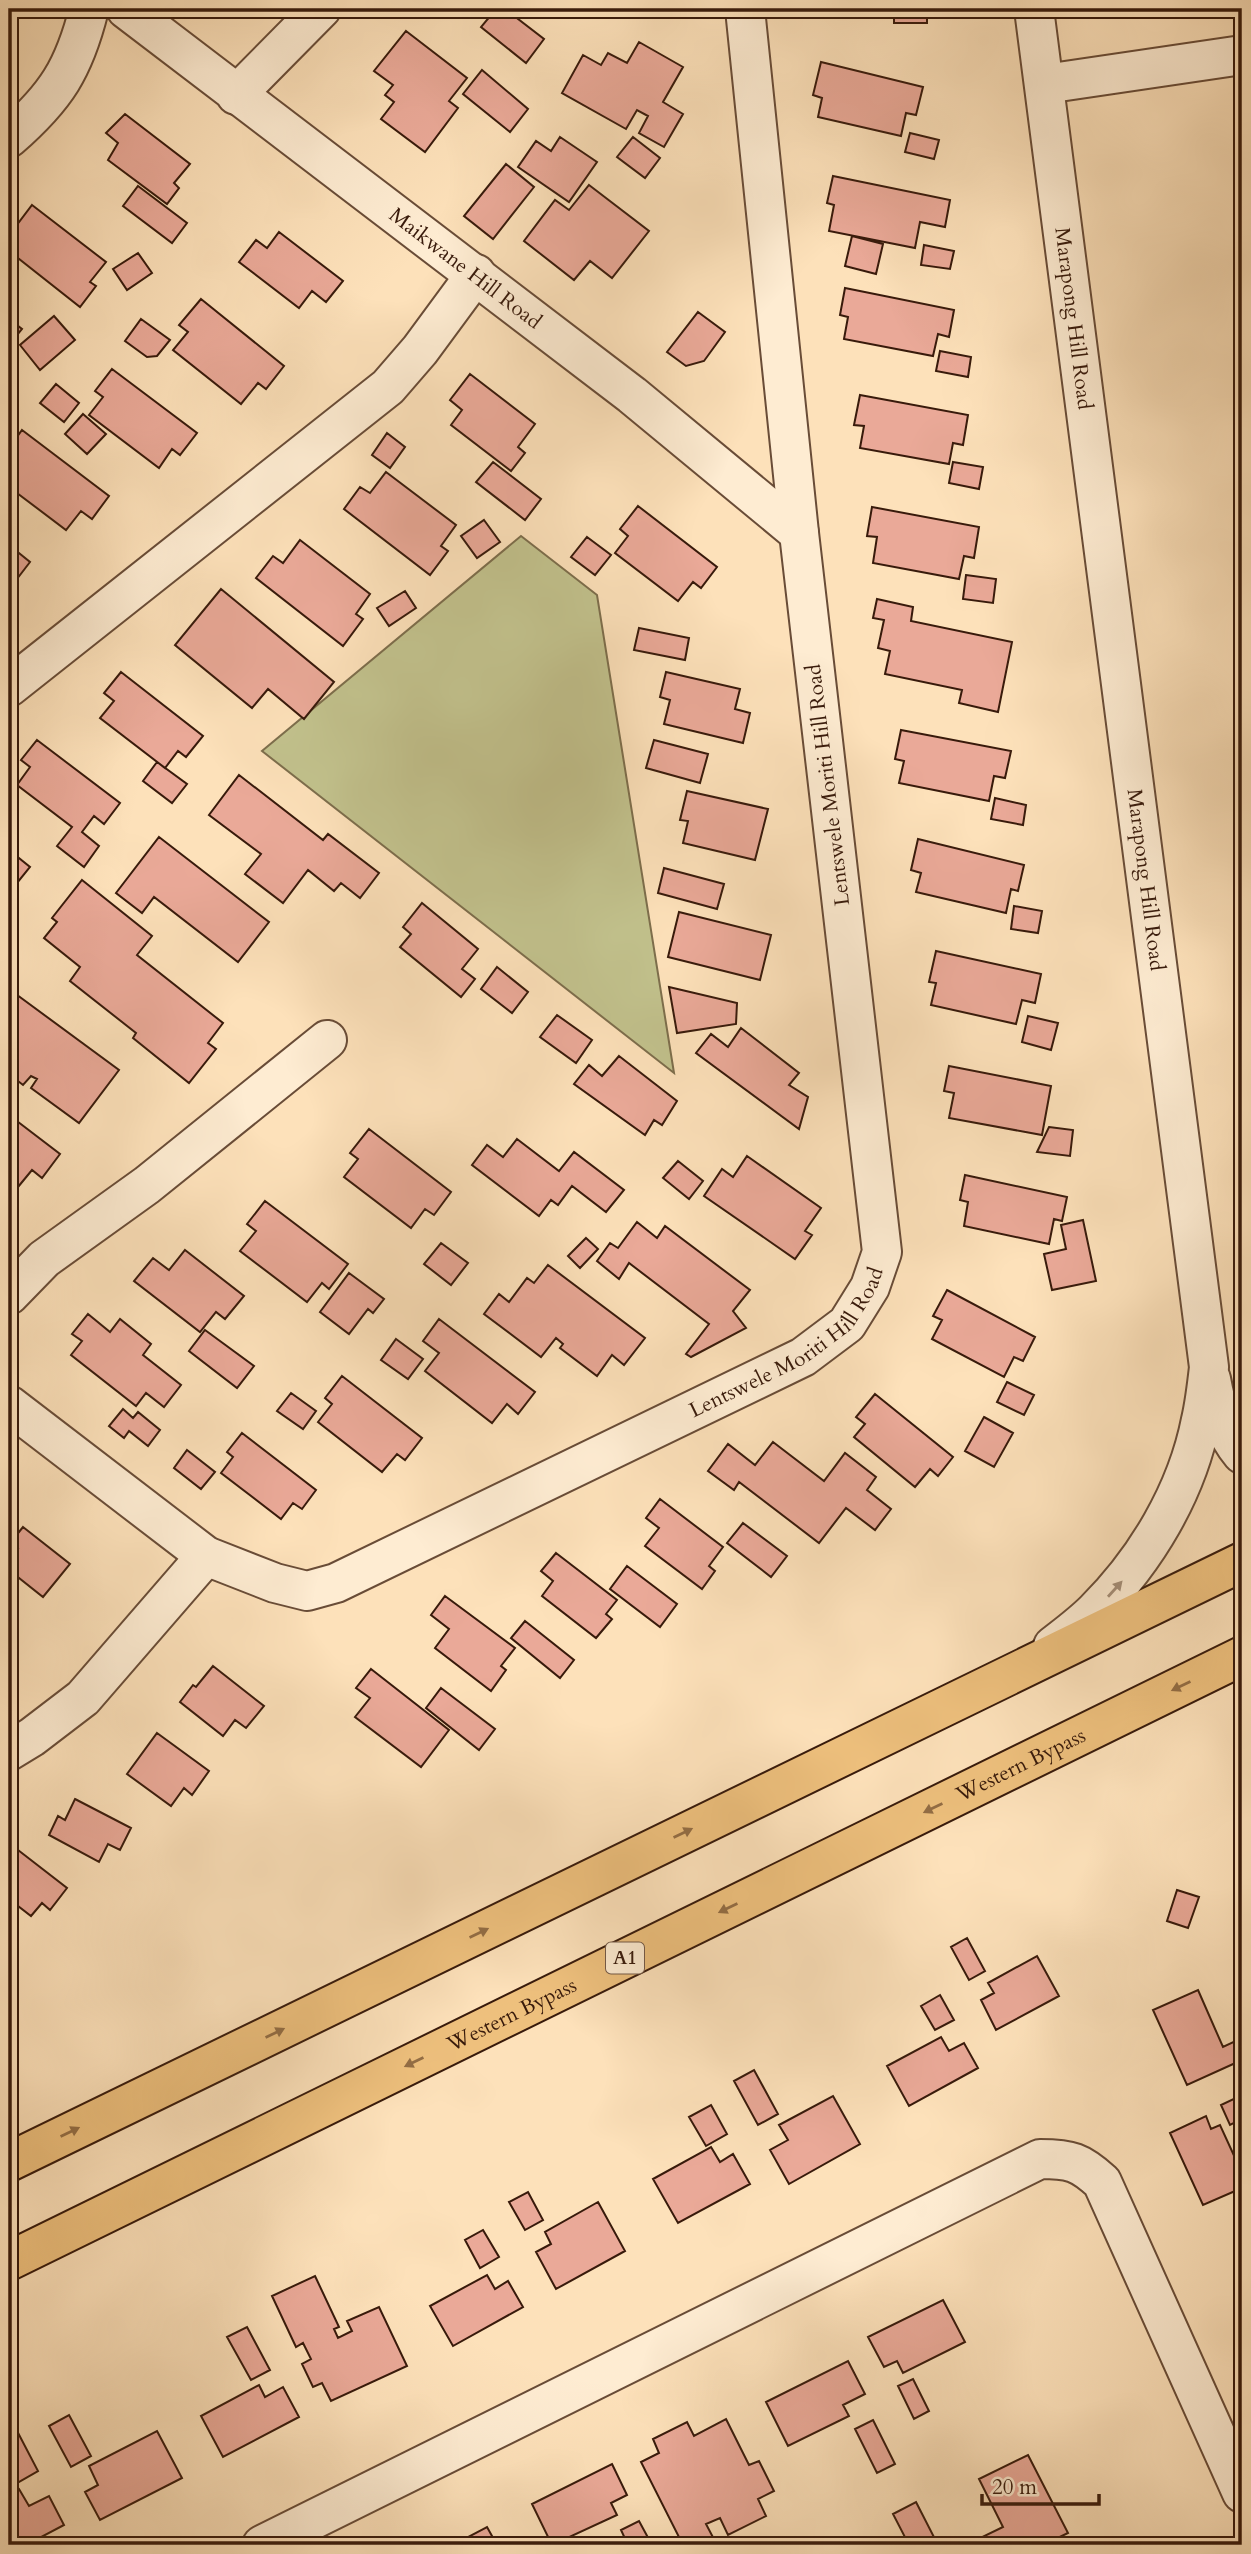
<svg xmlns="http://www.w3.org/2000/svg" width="1251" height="2554" font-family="Cardo,serif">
  <rect width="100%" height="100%" fill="#fde1ba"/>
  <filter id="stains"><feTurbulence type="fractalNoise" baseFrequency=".00286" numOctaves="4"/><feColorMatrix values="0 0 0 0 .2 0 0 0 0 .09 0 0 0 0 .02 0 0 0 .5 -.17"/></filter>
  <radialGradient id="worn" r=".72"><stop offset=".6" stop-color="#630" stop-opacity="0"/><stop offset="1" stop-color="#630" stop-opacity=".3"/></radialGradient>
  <path fill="#c2c28d" stroke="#7d6e4c" stroke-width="2" d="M521 536 597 595 674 1073 262 751Z"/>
  <path fill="#eaa998" stroke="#381a0b" stroke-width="2" d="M496 9H505L544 39 526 63 481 27Z
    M894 9H927V23H894Z
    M406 31 467 78 449 101 458 108 425 152 381 119 394 102 385 95 393 85 374 71Z
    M639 42 683 67 663 102 683 114 664 147 639 133 648 116 637 110 626 129 562 93 583 55 601 65 608 53 627 63Z
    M821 62 923 87 916 115 906 113 901 136 818 117 822 98 813 95Z
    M482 70 528 109 510 132 463 94Z
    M125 114 190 164 174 183 179 188 167 204 108 160 118 143 106 133Z
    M910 133 939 140 934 159 905 152Z
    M560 137 597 162 569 202 518 167 536 141 551 151Z
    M633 137 660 158 645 178 617 157Z
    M506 164 534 187 493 239 464 216Z
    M833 176 950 200 945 227 920 222 915 248 829 231 834 205 827 203Z
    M589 185 649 231 612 278 590 261 574 280 524 241 555 200 569 210Z
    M138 186 187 223 172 243 123 206Z
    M32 205 106 262 90 282 96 286 80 307 9 251V220L16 226Z
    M279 232 343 281 326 302 312 291 299 308 239 262 256 240 267 248Z
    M852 236 883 244 876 274 845 266Z
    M924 245 954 251 950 269 921 265Z
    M138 253 152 273 127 290 113 269Z
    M845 288 954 310 949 337 938 334 933 356 844 339 848 317 840 315Z
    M201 299 284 366 266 389 258 383 241 404 173 350 188 332 179 325Z
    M698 312 725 332 704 361 686 366 667 352Z
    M54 316 75 340 40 370 20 345Z
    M9 319 22 329 9 345Z
    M141 319 170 340 157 356 147 357 125 341Z
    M940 351 971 357 968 377 936 371Z
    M112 369 197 433 180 455 172 449 159 468 89 415 103 397 95 391Z
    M470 374 535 424 518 447 525 453 511 471 451 425 462 410 450 400Z
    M56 384 79 403 64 422 40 403Z
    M860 395 968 415 963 445 953 443 949 464 860 448 864 426 854 425Z
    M83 414 106 434 87 454 65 434Z
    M22 430 109 496 92 519 81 511 66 530 9 487V465L11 461 9 459V448Z
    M387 433 405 447 390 468 372 455Z
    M493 462 541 499 525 520 476 482Z
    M953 462 983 467 979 489 949 483Z
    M386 472 456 525 441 546 448 551 430 575 344 509 360 487 370 493Z
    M638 506 717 567 701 588 693 582 678 601 615 553 628 536 620 529Z
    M872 507 979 527 974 558 964 556 959 579 873 563 877 537 867 536Z
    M484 520 500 542 477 558 461 536Z
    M587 537 611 555 595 575 571 557Z
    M300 540 370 594 356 614 363 619 343 646 256 578 273 556 283 563Z
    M9 545 30 562 10 588 9 587Z
    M966 575 996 579 993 603 963 599Z
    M221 589 334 682 304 719 268 689 252 708 175 645Z
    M405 591 416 608 389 626 377 608Z
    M877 599 913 607 911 621 1012 642 998 712 959 703 962 690 885 674 890 651 878 648 884 620 873 618Z
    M639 628 689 638 685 660 634 650Z
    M121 672 203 736 186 757 178 751 165 768 100 718 114 701 104 693Z
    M666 672 740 689 735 709 750 713 743 743 664 724 670 700 660 697Z
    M901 730 1011 751 1005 778 994 776 989 801 899 783 904 761 895 759Z
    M37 740 120 803 104 824 94 816 82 832 99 846 84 867 57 846 72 827 17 785 30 767 21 760Z
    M654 740 708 754 700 783 646 768Z
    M157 762 187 784 172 803 143 781Z
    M239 775 323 840 328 834 379 873 360 898 341 883 334 891 308 870 283 903 245 874 261 854 209 815Z
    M687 791 768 809 755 860 683 843 688 821 680 820Z
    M995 798 1026 805 1023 825 991 819Z
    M159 837 269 922 238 962 154 897 142 913 116 893Z
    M918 839 1024 865 1018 891 1011 889 1006 913 916 892 921 873 911 870Z
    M9 850 30 867 13 888 9 884Z
    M664 868 724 884 717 909 658 893Z
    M82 880 152 936 137 955 223 1023 208 1043 216 1049 189 1083 133 1038 136 1033 70 981 80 967 44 938 57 922 52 918Z
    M422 903 478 949 462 969 475 979 461 997 400 947 411 934 403 927Z
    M1014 906 1042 911 1038 933 1011 929Z
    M679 912 771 935 760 980 668 957Z
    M936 951 1041 974 1035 1003 1022 1000 1016 1024 931 1005 936 983 929 982Z
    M497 967 528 992 512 1013 481 989Z
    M669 987 737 1003 736 1024 677 1033Z
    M9 989 119 1070 79 1123 31 1088 37 1079 31 1076 23 1085 9 1074Z
    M557 1015 592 1040 576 1063 540 1037Z
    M1028 1016 1058 1023 1051 1050 1022 1042Z
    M741 1028 799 1073 789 1085 808 1097 799 1129 696 1053 711 1034 728 1047Z
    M619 1056 677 1101 662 1125 654 1120 645 1135 574 1084 589 1065 602 1076Z
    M949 1066 1051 1086 1042 1135 949 1118 954 1093 944 1091Z
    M9 1115 60 1154 42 1178 32 1170 18 1187 9 1180Z
    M1049 1127 1073 1130 1070 1156 1037 1152Z
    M369 1129 451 1192 434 1215 425 1209 411 1228 344 1177 358 1159 350 1153Z
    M517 1139 559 1171 574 1152 624 1190 606 1212 572 1186 558 1205 551 1200 539 1216 472 1165 487 1145 503 1157Z
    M747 1156 821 1208 805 1231 812 1235 795 1259 704 1196 722 1169 733 1177Z
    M678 1161 703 1181 689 1199 663 1178Z
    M965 1175 1067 1197 1062 1221 1054 1219 1049 1244 964 1226 968 1202 960 1200Z
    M265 1201 348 1264 329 1289 322 1283 307 1302 240 1251 256 1231 247 1224Z
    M1083 1220 1096 1281 1052 1290 1044 1254 1066 1249 1061 1225Z
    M637 1222 657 1238 665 1226 750 1290 733 1311 746 1328 691 1357 686 1354 709 1324 629 1263 619 1279 597 1261 610 1243 618 1248Z
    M586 1238 598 1249 580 1268 568 1256Z
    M441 1243 468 1263 451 1285 424 1264Z
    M185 1250 244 1296 225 1319 216 1312 200 1332 134 1281 153 1258 169 1270Z
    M548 1265 645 1338 624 1365 612 1355 597 1376 560 1348 563 1344 556 1338 541 1357 484 1314 499 1294 509 1302 527 1278 534 1283Z
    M349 1273 384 1299 373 1313 368 1309 349 1334 320 1312Z
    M947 1290 1035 1337 1023 1361 1014 1357 1004 1377 932 1339 942 1320 933 1316Z
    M88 1314 110 1332 120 1319 151 1344 143 1355 181 1385 164 1407 146 1393 136 1406 71 1355 82 1341 72 1334Z
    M439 1319 535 1392 518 1414 507 1404 492 1423 425 1371 439 1353 423 1341Z
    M205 1330 254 1366 237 1388 189 1351Z
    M396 1339 423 1359 408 1379 381 1360Z
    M342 1376 422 1438 405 1460 397 1454 382 1472 318 1422 332 1404 325 1398Z
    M1007 1382 1034 1395 1024 1415 997 1402Z
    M291 1393 316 1411 303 1429 277 1411Z
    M875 1394 953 1457 938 1476 930 1469 915 1487 854 1437 865 1424 856 1417Z
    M123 1409 133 1418 138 1412 160 1430 148 1446 129 1431 124 1438 109 1426Z
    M984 1417 1013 1433 994 1467 965 1451Z
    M242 1433 316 1490 302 1509 293 1503 281 1519 221 1473 233 1457 227 1452Z
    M773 1442 824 1481 845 1453 876 1477 867 1490 891 1509 875 1530 846 1508 819 1543 739 1482 734 1490 708 1471 728 1444 755 1465Z
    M187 1450 215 1472 201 1489 174 1468Z
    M660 1499 723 1547 709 1566 715 1571 702 1589 645 1546 659 1528 646 1518Z
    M743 1523 787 1556 771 1577 727 1543Z
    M23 1527 70 1564 43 1597 9 1570V1561L18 1549 10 1543Z
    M556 1553 617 1600 606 1614 612 1619 596 1638 542 1596 553 1581 541 1571Z
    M627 1566 677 1604 660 1627 610 1589Z
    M445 1596 515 1648 501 1666 506 1670 491 1691 435 1648 449 1629 431 1615Z
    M525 1621 574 1660 560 1678 511 1638Z
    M213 1666 264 1706 246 1728 235 1720 223 1736 180 1702 193 1685 196 1687Z
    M371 1669 449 1730 421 1767 355 1717 370 1698 356 1688Z
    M441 1688 495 1729 479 1750 426 1708Z
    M157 1733 209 1771 192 1795 184 1788 171 1806 127 1774Z
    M75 1799 131 1828 120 1850 108 1844 99 1862 49 1835 58 1816 65 1820Z
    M18 1850 67 1888 50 1910 42 1903 31 1916 9 1899V1862Z
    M1177 1890 1199 1897 1188 1928 1167 1921Z
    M967 1938 985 1971 969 1980 951 1947Z
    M1037 1956 1059 1996 996 2030 981 2000 994 1993 988 1983Z
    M1198 1990 1223 2047 1242 2038V2060L1187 2085 1153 2010Z
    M940 1995 954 2020 935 2030 921 2006Z
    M941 2037 949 2051 964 2043 978 2068 909 2106 887 2066Z
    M754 2070 778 2114 758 2125 734 2081Z
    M1242 2095V2119L1230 2125 1221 2105Z
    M833 2096 860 2144 789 2184 770 2150 788 2140 779 2125Z
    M711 2105 727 2134 706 2146 689 2117Z
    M1206 2116 1211 2129 1220 2125 1242 2173V2188L1203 2205 1170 2133Z
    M711 2147 720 2162 733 2154 750 2184 678 2223 653 2179Z
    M528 2192 543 2220 525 2230 509 2202Z
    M598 2202 625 2251 556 2289 536 2252 551 2244 545 2232Z
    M483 2230 499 2257 480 2268 465 2240Z
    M487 2275 495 2289 508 2281 523 2307 453 2346 430 2306Z
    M315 2276 339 2327 334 2329 338 2338 352 2331 347 2321 379 2307 407 2366 331 2401 322 2383 313 2387 302 2364 311 2359 303 2343 296 2347 272 2296Z
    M943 2300 965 2342 903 2373 897 2361 884 2367 868 2337Z
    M247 2327 270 2370 251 2380 227 2337Z
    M848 2361 865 2394 843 2405 849 2416 788 2446 766 2402Z
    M913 2379 929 2411 914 2419 898 2386Z
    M259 2385 265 2397 283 2387 299 2417 223 2457 201 2416Z
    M69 2415 91 2456 71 2467 49 2426Z
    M726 2419 749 2465 759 2461 774 2491 758 2499 766 2516 728 2535 720 2518 706 2524 717 2545H683L641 2462 659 2453 653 2439 687 2422 694 2436Z
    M873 2420 895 2464 877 2473 855 2429Z
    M15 2427 38 2471 17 2483 9 2468V2431Z
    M157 2431 182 2478 100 2520 85 2492 98 2485 89 2466Z
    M1028 2455 1068 2533 1043 2545H971L970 2543 1003 2527 979 2479Z
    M612 2464 627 2495 611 2503 617 2515 552 2545 532 2504Z
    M19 2489 29 2506 49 2496 64 2525 26 2545H9V2494Z
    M916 2502 938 2545H900L907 2541 893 2514Z
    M639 2521 652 2545H628L621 2530Z
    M487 2527 497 2545H453Z"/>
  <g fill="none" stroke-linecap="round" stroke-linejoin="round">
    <defs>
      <g id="minor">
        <path id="s1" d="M126 9 632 395 799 533"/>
        <path id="s2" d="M1034 9 1209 1367C1207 1385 1205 1403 1201 1420 1187 1492 1146 1560 1095 1611 1082 1624 1067 1635 1053 1646"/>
        <path d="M1045 84 1242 55"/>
        <path d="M236 95 321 9"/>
        <path d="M9 138C56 97 74 69 89 9"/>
        <path d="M9 687 388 387 420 350 476 274"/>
        <path d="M9 1295 44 1259 147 1185 327 1040"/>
        <path d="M1211 1379C1216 1407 1224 1432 1242 1454"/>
        <path id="s3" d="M9 1405 206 1556 275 1583 307 1591 336 1583 803 1357 847 1324 870 1287 882 1252 799 533 745 9"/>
        <path d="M9 1751 32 1737 83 1698 206 1556"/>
        <path d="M262 2545 1040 2159C1071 2159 1080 2162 1102 2182L1242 2493"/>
      </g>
      <g id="trunk">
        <path d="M9 2162 1242 1562"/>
        <path id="s4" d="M9 2261 1242 1656"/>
      </g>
    </defs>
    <use href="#minor" stroke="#694c37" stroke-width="42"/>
    <use href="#trunk" stroke="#381a0b" stroke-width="42"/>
    <use href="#minor" stroke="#feecd2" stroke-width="38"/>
    <use href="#trunk" stroke="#eec07d" stroke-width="38"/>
  </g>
  <defs><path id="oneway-solid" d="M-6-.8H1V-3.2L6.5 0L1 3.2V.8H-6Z" transform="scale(1.75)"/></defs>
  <use fill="#a58e78" href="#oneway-solid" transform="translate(1115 1589) rotate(-48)"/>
  <g fill="#936d44">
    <use href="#oneway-solid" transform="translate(1181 1686) rotate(154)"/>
    <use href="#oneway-solid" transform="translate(933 1808) rotate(154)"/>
    <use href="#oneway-solid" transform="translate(683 1833) rotate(-26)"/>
    <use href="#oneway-solid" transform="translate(728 1908) rotate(154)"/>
    <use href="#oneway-solid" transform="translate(479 1933) rotate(-26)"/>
    <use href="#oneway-solid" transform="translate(275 2033) rotate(-26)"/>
    <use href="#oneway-solid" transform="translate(414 2062) rotate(154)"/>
    <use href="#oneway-solid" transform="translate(70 2132) rotate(-26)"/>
  </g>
  <g text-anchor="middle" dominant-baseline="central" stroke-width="7" stroke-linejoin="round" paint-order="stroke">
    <rect fill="#feecd2" stroke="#735947" stroke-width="2" x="606" y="1942.5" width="38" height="31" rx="5"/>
    <g font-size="19" font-weight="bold" fill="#381a0b">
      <text x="625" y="1958">A1</text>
    </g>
    <g font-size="21" fill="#381a0b" stroke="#feecd2">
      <text stroke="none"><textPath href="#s1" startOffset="427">Maikwane Hill Road</textPath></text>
      <text stroke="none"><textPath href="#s2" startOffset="312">Marapong Hill Road</textPath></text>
      <text transform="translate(828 785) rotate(-97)">Lentswele Moriti Hill Road</text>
      <text stroke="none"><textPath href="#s2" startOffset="878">Marapong Hill Road</textPath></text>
      <text stroke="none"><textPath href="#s3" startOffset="901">Lentswele Moriti Hill Road</textPath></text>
      <text stroke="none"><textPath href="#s4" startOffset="1127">Western Bypass</textPath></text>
      <text stroke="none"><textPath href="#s4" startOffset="560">Western Bypass</textPath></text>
    </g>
  </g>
  <rect width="1251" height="2554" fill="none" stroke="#fde1ba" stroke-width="35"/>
  <rect x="10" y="10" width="1230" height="2533" fill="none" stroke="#381a0b" stroke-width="3.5"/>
  <rect x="18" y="18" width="1216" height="2519" fill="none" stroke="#381a0b" stroke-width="2"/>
  <path d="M982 2494v10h117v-10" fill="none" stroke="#381a0b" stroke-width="3.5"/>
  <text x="992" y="2494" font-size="21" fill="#381a0b" stroke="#feecd2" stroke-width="5" paint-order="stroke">20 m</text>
  <rect width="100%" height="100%" filter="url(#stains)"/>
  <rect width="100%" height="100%" fill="url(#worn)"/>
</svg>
